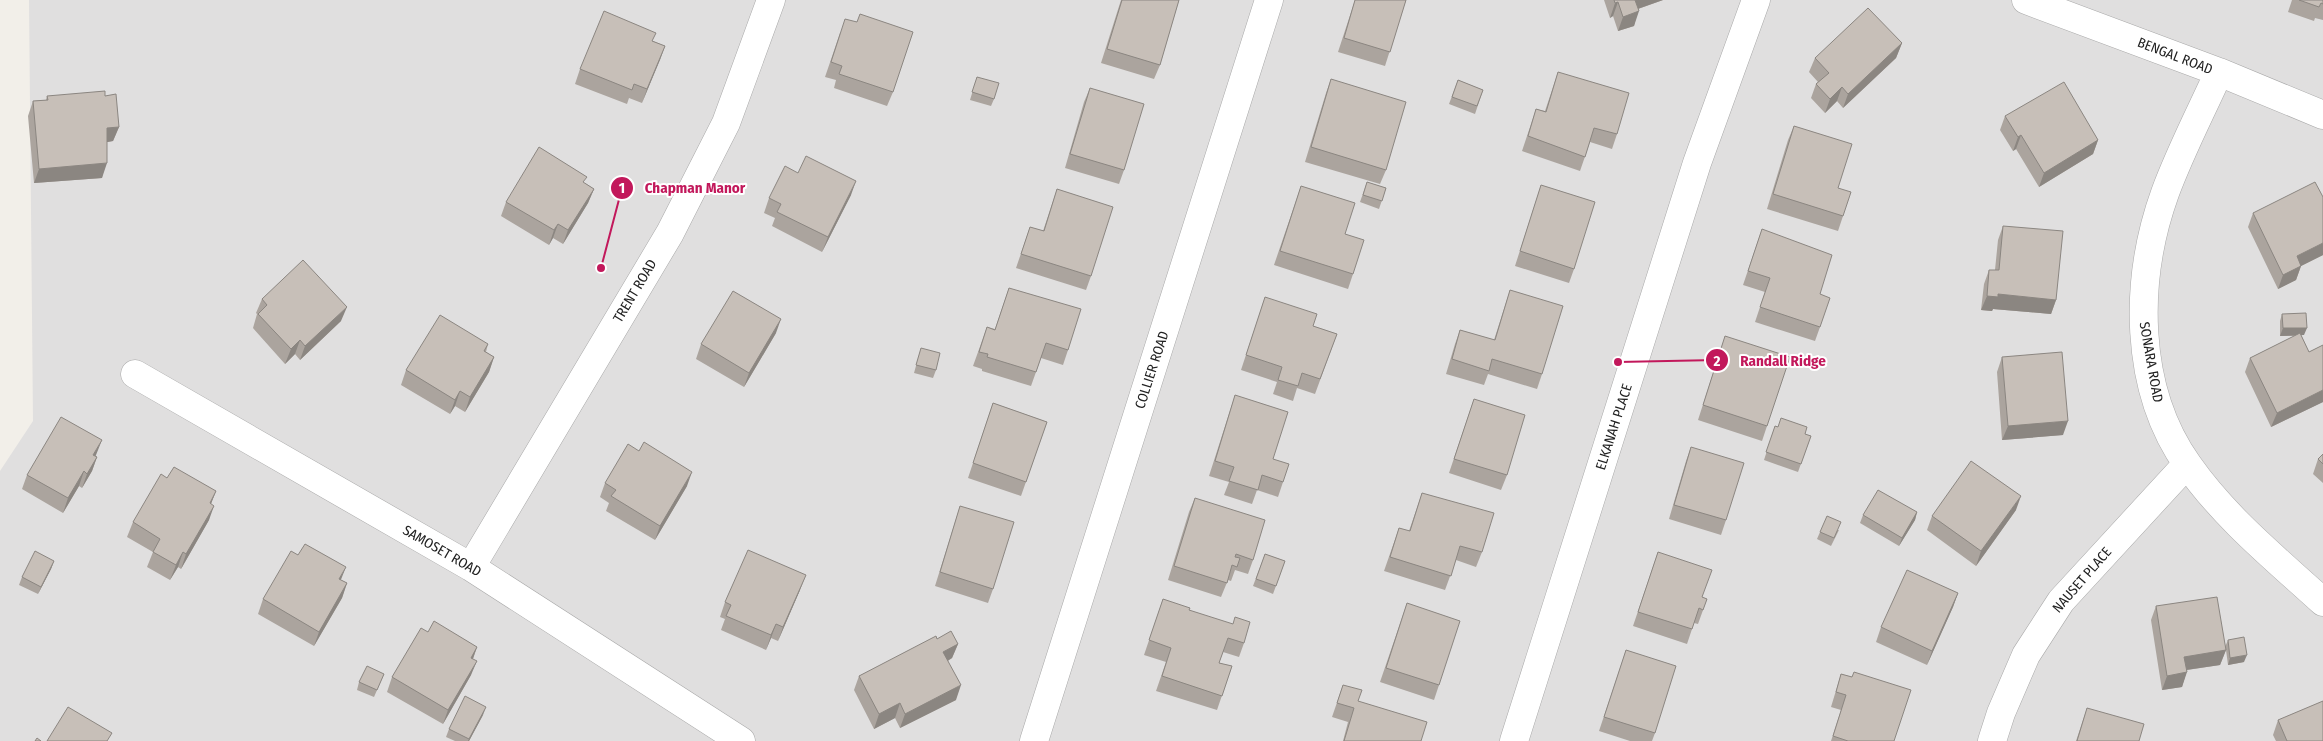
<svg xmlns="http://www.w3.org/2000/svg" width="2323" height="741" font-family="'Fira Sans Condensed',sans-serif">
  <rect width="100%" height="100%" fill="#f2efe9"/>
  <path fill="#e0dfdf" d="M29 0H2323V741H0V471L33 421Z"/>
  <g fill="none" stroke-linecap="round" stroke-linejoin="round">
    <defs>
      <path id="street" d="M2026 0 2219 72 2323 115
        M2219 72C2201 112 2180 152 2165 193 2134 279 2133 388 2188 465 2225 518 2276 559 2323 602
        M135 374 471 567 741 741
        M471 567 670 233 726 123 771 0
        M1034 741 1269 0
        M1514 741 1697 163 1756 0
        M1992 741 2001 713 2026 655 2061 601 2187 464"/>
    </defs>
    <use href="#street" stroke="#a9a9a9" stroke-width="29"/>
    <use href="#street" stroke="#fff" stroke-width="28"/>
  </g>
  <path fill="#aba49e" d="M1121 0H1179L1160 65 1154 79 1101 63Z
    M1355 0H1406L1385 66 1338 52Z
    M1604 0H1663L1638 9 1634 26 1618 31 1613 16 1610 18Z
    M2292 0H2323V20L2315 18 2314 21 2288 12Z
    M840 33 893 92 887 106 834 88 836 80 825 77Z
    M653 41 665 46 642 103 629 98 627 104 575 84 580 69Z
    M1902 43 1896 58 1843 108 1837 101 1825 113 1811 98 1816 84 1818 82 1809 72 1815 58Z
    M1558 72 1617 134 1612 149 1590 142 1580 171 1522 151 1536 109 1545 111Z
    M977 77 994 99 991 106 970 100Z
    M1331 79 1386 170 1380 184 1305 162 1326 93Z
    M1458 80 1483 90 1475 114 1449 104Z
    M1090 88 1124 170 1119 184 1065 168 1084 102Z
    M47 96H105L119 127 113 141 107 142 102 178 34 183 28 116 33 101 46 100Z
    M2005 116 2098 140 2093 154 2039 187 2016 149 2013 151 2000 130Z
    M1794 126 1838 188 1843 216 1838 231 1767 209 1788 140Z
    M798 173 851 195 822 252 772 226 775 218 764 213 769 198Z
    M1367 182 1386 188 1379 209 1360 202Z
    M585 183 594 189 588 203 563 244 553 238 549 245 501 216 506 202Z
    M1541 185 1574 269 1569 283 1515 266Z
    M1301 186 1345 234 1353 274 1348 289 1274 265Z
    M1057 189 1091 276 1086 290 1016 268 1030 227 1043 231Z
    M2323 197V255L2301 266 2296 280 2278 289 2248 227 2253 213Z
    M2003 226 2056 300 2051 314 1993 309 1992 311 1981 310 1984 284 1989 270H1995L1998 240Z
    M1762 229 1820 294V327L1815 341 1755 322 1765 292 1743 285Z
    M1009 288 1068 350 1063 365 1041 358 1031 386 982 371V369L973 366 987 327 995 329Z
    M1510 290 1542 374 1537 389 1488 374 1484 385 1446 374 1455 344 1460 330 1494 340Z
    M1265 297 1313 326 1337 334 1315 394 1297 388 1293 401 1273 394 1277 382 1241 370Z
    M262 299 341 321 300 360 295 354 285 364 253 328 257 314 256 313Z
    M2282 314 2304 335H2301L2309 352 2323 345V402L2271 427 2245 372 2250 358 2295 336H2280V321Z
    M776 333 744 387 696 359 701 344Z
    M1725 336 1767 426 1762 441 1698 420Z
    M488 344 486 352 494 357 489 372 465 412 455 406 450 414 401 385 406 370Z
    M921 348 936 370 933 378 914 373Z
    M2002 357 2063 435 2002 440 1997 372Z
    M1235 395 1273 459 1283 482 1278 497 1257 490 1252 504 1224 495 1229 482 1209 476Z
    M1474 399 1507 475 1501 490 1449 473Z
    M993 403 1047 422 1021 496 968 478Z
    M1775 426 1811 436 1798 472 1764 460Z
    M1691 447 1726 520 1721 535 1669 519 1686 461Z
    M2323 454V483L2313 474 2318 459Z
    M96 455 95 456 97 457 92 471 82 488 79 486 63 513 22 489 27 475Z
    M167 478 216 491 211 504 209 520 181 569 178 567 170 580 147 567 153 552 127 537 133 522Z
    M605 483 687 486 655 540 606 511 609 503 600 497Z
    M1422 493 1482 552 1476 567 1456 560 1445 590 1384 571 1399 528 1409 531Z
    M1195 498 1253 560 1248 574 1235 570 1231 581 1228 580 1221 597 1168 580 1189 512Z
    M960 506 993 589 988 603 935 586Z
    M2016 510 1976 566 1927 530 1932 516Z
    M1917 512 1915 520 1899 546 1860 523 1863 515Z
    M1839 530 1831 546 1817 539 1820 532Z
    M1658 552 1702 597 1707 599 1698 624 1694 623 1687 644 1633 626Z
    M1265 554 1285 561 1273 594 1253 586Z
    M54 561 51 569 38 594 19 585 22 577Z
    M341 580 347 583 342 598 314 646 258 614 263 599Z
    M800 590 778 641 771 638 766 650 721 630 725 619 720 617 725 602Z
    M1958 593 1953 607 1927 665 1876 642 1881 627Z
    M1163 599 1189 610 1244 643 1239 657 1223 652 1219 663 1232 666 1217 710 1156 691 1166 662 1144 655Z
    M1407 603 1439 685 1434 700 1380 682Z
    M2156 606 2225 647 2228 640 2244 662 2228 665 2226 650 2220 665 2187 670 2182 687 2162 690 2151 620Z
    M428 632 477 647 473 659 471 675 443 724 387 692 392 677Z
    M937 639 958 644 952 658 948 661 956 700 900 728 895 718 874 729 854 690 859 676Z
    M1626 650 1655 733 1652 741H1630L1599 731Z
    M384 674 374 697 357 690 359 682Z
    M1841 674 1852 677 1894 741H1831L1841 710 1831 707Z
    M1343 685 1358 701 1421 741H1343L1348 722 1332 717Z
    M2087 708 2139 741H2076Z
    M483 715 469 741H455L446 737 449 729Z
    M2278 720 2323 741H2276L2273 735Z"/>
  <path fill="#8b8681" d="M1633 0H1663L1629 12Z
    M1618 2 1613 16 1610 18 1615 3Z
    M1639 11 1634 26 1618 31 1623 17Z
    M1902 43 1896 58 1843 108 1848 94Z
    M665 46 660 60 642 103 647 89Z
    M1842 87 1837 101 1825 113 1830 99Z
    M119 127 113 141 102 143 107 128Z
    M2021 135 2016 149 2013 151 2018 137Z
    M2098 140 2093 154 2039 187 2044 173Z
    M107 163 102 178 34 183 39 169Z
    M856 181 851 195 822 252 828 237Z
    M594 189 588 203 563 244 568 230Z
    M558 224 553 238 549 245 554 230Z
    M2323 243V255L2301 266 2296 280 2278 289 2283 275 2297 256Z
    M1998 294 2056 300 2051 314 1993 309 1992 311 1981 310 1987 296Z
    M347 307 341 321 300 360 305 346Z
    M781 319 776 333 744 387 749 373Z
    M2283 328H2307L2304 335 2280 336Z
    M300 340 295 354 285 364 291 349Z
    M494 357 489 372 465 412 470 397Z
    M2323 390V402L2271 427 2277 413Z
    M460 391 455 406 450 414 455 400Z
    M2068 421 2063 435 2002 440 2008 426Z
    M102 440 96 455 88 470 93 455Z
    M97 457 92 471 82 488 87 474Z
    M84 471 79 486 63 513 68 498Z
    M692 472 687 486 655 540 660 526Z
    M216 491 210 506V503Z
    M2021 496 2016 510 1976 566 1981 551Z
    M214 506 209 520 181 569 186 554Z
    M1917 512 1915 520 1899 546 1902 538Z
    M183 552 178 567 170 580 176 565Z
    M54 561 51 569 38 594 41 587Z
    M346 567 340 582 339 579Z
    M806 575 800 590 778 641 783 627Z
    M347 583 342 598 314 646 319 632Z
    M1958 593 1953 607 1927 665 1932 651Z
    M776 624 771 638 766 650 771 635Z
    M958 644 952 658 938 666 943 652Z
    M477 647 472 661 471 658Z
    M2226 650 2220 665 2179 671 2184 657Z
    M2247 655 2244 662 2228 665 2230 658Z
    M477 661 471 675 443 724 448 710Z
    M2187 672 2182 687 2162 690 2167 676Z
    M961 685 956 700 900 728 905 714Z
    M900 703 895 718 874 729 879 714Z
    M486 707 483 715 469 741H468Z"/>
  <path fill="#c7bfb8" stroke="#8b8681" d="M1122 0H1179L1160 65 1107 49Z
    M1355 0H1406L1390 52 1344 38Z
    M1614 0H1635L1639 11 1623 17 1618 2 1615 3Z
    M2299 0H2323V4L2321 3 2319 7Z
    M1868 8 1902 43 1848 94 1842 87 1830 99 1816 84 1829 73 1815 58Z
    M604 11 656 33 652 41 665 46 647 89 634 84 632 90 580 69Z
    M860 14 913 32 893 92 839 74 842 66 831 62 845 19 857 22Z
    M1558 72 1629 93 1617 134 1594 128 1585 157 1528 136 1536 109 1546 112Z
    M977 77 999 83 994 99 972 92Z
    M1331 79 1406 102 1386 170 1311 147Z
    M1458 80 1483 90 1477 106 1452 97Z
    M2064 82 2098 140 2044 173 2021 135 2018 137 2005 116Z
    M1090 88 1144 104 1124 170 1070 154Z
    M105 91V96L116 94 119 127 107 128V163L39 169 33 101 48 100 47 96Z
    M1794 126 1852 144 1838 188 1851 192 1843 216 1773 194Z
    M539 147 587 177 583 182 594 189 568 230 558 224 554 230 506 202Z
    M806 156 856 181 828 237 777 212 781 204 769 198 785 166 798 173Z
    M1367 182 1386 188 1382 201 1363 195Z
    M2315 182 2323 197V243L2297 256 2301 266 2283 275 2253 213Z
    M1541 185 1595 202 1574 269 1520 251Z
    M1301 186 1355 203 1345 234 1364 240 1353 274 1280 251Z
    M1057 189 1113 207 1091 276 1021 254 1030 227 1044 231Z
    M2003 226 2063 231 2056 300 1998 294V297L1987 296 1989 270H1999Z
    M1762 229 1832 255 1820 294 1830 298 1820 327 1760 307 1770 278 1748 271Z
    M303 260 347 307 305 346 300 340 291 349 258 314 267 305 262 299Z
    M1009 288 1081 309 1068 350 1046 343 1036 372 987 357 988 354 979 352 987 327 995 330Z
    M1510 290 1563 306 1542 374 1492 359 1489 371 1452 359 1460 330 1495 340Z
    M733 291 781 319 749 373 701 344Z
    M1265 297 1317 314 1313 326 1337 334 1320 379 1302 373 1298 386 1278 380 1282 367 1246 355Z
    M2306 313 2307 328H2283L2282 314Z
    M440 315 488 344 484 351 494 357 470 397 460 391 455 400 406 370Z
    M2300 333 2309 352 2323 345V390L2277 413 2250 358Z
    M1725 336 1790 357 1767 426 1703 405Z
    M921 348 940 353 936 370 916 365Z
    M2062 352 2068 421 2008 426 2002 357Z
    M1235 395 1288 412 1273 459 1289 464 1283 482 1262 475 1258 490 1229 481 1234 467 1215 461Z
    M1474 399 1525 415 1507 475 1454 459Z
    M993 403 1047 422 1026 482 973 463Z
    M61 417 102 440 93 455 97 457 87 474 84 471 68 498 27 475Z
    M1781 418 1807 427 1805 434 1811 436 1801 464 1766 452 1775 426 1778 427Z
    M644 442 692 472 660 526 611 496 616 490 605 483 628 444 639 451Z
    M1691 447 1744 463 1726 520 1674 505Z
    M2323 454V464L2318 459Z
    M1971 461 2021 496 1981 551 1932 516Z
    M174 467 216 491 210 503 214 506 186 554 183 552 176 565 153 552 160 539 133 522 161 474 167 478Z
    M1878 490 1917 512 1902 538 1863 515Z
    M1422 493 1494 513 1482 552 1460 546 1451 576 1390 557 1399 528 1410 531Z
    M1195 498 1265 520 1253 560 1236 554 1235 557 1240 558 1237 567 1232 565 1227 583 1174 566Z
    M960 506 1014 522 993 589 940 572Z
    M1827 516 1841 522 1834 538 1820 532Z
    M305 544 346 567 339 579 347 583 319 632 263 599 291 551 298 555Z
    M748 550 806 575 783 627 776 624 771 635 726 616 731 605 725 602Z
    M35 551 54 561 41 587 22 577Z
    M1658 552 1712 570 1702 597 1707 599 1703 610 1699 608 1692 629 1638 612Z
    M1265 554 1285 561 1276 586 1256 579Z
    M1907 570 1958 593 1932 651 1881 627Z
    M2217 597 2226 650 2184 657 2187 672 2167 676 2156 606Z
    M1163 599 1190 608 1189 610 1233 624 1235 617 1250 622 1244 643 1228 638 1219 663 1232 666 1222 696 1162 676 1171 648 1149 640Z
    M1407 603 1460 621 1439 685 1386 668Z
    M434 621 477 647 471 658 477 661 448 710 392 677 421 628 428 632Z
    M951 631 958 644 943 652 961 685 905 714 900 703 879 714 859 676 936 636 937 639Z
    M2244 637 2247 655 2230 658 2228 640Z
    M1626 650 1676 666 1655 733 1604 717Z
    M367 666 384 674 377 690 359 682Z
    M1854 672 1911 690 1894 741H1848L1833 736 1846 695 1836 692 1841 674 1852 677Z
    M1343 685 1362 690 1358 701 1427 722 1421 741H1344L1354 708 1337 703Z
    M465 696 486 707 469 739 449 729Z
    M2323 701V741H2287L2278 720Z
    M68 707 112 733 107 741H47Z
    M2087 708 2144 724 2139 741H2077Z
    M37 738 41 741H35Z"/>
  <g text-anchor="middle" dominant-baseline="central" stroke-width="4" stroke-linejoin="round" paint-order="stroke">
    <g font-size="14" fill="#222" stroke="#fff">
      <text transform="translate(2175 56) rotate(21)">BENGAL ROAD</text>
      <text transform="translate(635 291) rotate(-59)">TRENT ROAD</text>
      <text transform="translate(2151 362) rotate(80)">SONARA ROAD</text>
      <text transform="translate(1152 370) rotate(-72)">COLLIER ROAD</text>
      <text transform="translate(1614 427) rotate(-72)">ELKANAH PLACE</text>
      <text transform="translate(442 551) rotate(30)">SAMOSET ROAD</text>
      <text transform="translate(2082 580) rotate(-49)">NAUSET PLACE</text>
    </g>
  </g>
  <path fill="none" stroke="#c2185b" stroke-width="2" d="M601 268L622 188M1618 362L1717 360"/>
  <g fill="#c2185b" stroke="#fff" stroke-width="2">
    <circle cx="601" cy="268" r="5"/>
    <circle cx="1618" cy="362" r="5"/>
    <circle cx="622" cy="188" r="12"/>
    <circle cx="1717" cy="360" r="12"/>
  </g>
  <g font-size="15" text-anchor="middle" font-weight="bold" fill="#fff">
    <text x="622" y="193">1</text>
    <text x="1717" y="366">2</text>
  </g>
  <g font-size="15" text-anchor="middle" font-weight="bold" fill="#c2185b" stroke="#fff" stroke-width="4" stroke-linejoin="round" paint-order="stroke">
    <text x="695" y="193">Chapman Manor</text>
    <text x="1783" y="366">Randall Ridge</text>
  </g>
</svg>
